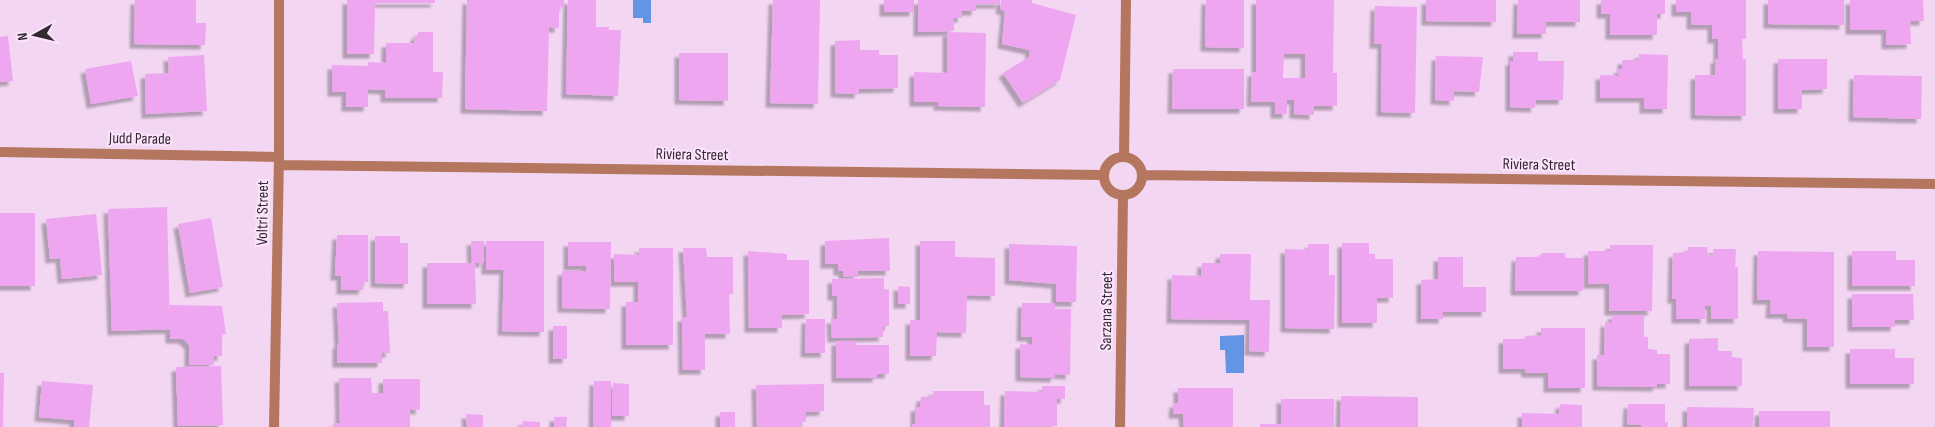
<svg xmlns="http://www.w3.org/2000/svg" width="1935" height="427" font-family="'Sofia Sans Condensed',sans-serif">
  <defs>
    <filter id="shadow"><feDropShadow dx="-4.5" dy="4.5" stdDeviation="1" flood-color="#0004"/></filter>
  </defs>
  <rect width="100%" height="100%" fill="#f2d6f2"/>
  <path fill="#6295e3" d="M633 0H651V23H643V18H633Z
    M1244 335V373H1226L1225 350H1220V336Z"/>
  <path fill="#efa6f1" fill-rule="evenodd" filter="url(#shadow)" d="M135 0H196V23H206L205 45 134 44Z
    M347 0H435V3H375L374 54H347Z
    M467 0H564V8L559 7V28H549L547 111 465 109Z
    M568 0H596V27H609V30H621L618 96 566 94Z
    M773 0H820L818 104 770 103Z
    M884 0H914V12H884Z
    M918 0H1000V4H976V11H962V18H954V31L918 32Z
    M1001 0H1032V3L1076 15 1060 80 1023 103 1003 73 1029 57 1030 50 1002 44 1005 11 1000 9Z
    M1206 0H1244V48L1205 47Z
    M1256 0H1334L1333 73H1337V106H1314V115L1294 114V100H1287V114H1275V102H1251L1252 72H1256ZM1284 54H1305V78H1283Z
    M1426 0H1496V22L1426 21Z
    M1518 0H1580V22H1546V34H1517Z
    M1601 0H1665V14H1657V35H1610V14H1601Z
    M1676 0H1746V39H1742L1743 59H1746V116L1695 115V75H1715V59H1718V39H1712V25H1691V12H1676Z
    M1768 0H1844V25L1768 24Z
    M1850 0H1923L1924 21H1910L1911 44 1886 45V30H1850Z
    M1375 6 1417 7 1415 113 1381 112 1382 44H1374Z
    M418 32H433V72H443L442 98H385V90L368 89V107H346V92H332V65L368 66V62L386 63V43H414L415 36 418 35Z
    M947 32 986 33 985 107 938 106V102H914V72L947 73Z
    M8 36 13 81 0 82V37Z
    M860 40V50H879V55H898V88L859 89V94L835 93V41Z
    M1513 52H1538V61H1564L1563 100H1536L1535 108 1510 107V61H1513Z
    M679 53H728V101L679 100Z
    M1639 54 1668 55 1667 109H1644V98H1600V75L1618 76V69H1622V60H1638Z
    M204 55 207 111 146 114 145 74 169 73 168 57Z
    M1436 56 1483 57 1479 92 1454 91V101L1435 100Z
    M1778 59H1827V89L1802 90V109H1778Z
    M131 61 138 96 91 104 85 69Z
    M1173 69H1244V109H1172Z
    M1854 75 1922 76 1921 119 1853 117Z
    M167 207 170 329 112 331 108 209Z
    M0 213H35V286H0Z
    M96 214 102 275 62 279 60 258 50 259 46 219Z
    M211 218 223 287 190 293 178 224Z
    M337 235H368V282H364L363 290H341V276H335Z
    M375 236H400V243H408V284L375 283Z
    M889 238 890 271H858V277H843V271H838V264H825V241Z
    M471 241H484V263H475L476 304H427V263H472Z
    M486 241H544V332L502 331 504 270H486Z
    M920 241H955V257L995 258V296L967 295 966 333 937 332 936 356H910V320H920Z
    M568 242H611L610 309 562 308V271H586V266H568Z
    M1342 243H1369V254H1375V259H1393V298H1377V323H1342Z
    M1009 244 1077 246 1076 302H1056V284L1009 280Z
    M1308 244H1329V275H1335L1334 329 1285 328V249L1308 250Z
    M1610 245H1653L1652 311H1609V284H1588V251H1610Z
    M1688 247H1707L1708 255H1714L1713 249H1736L1735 267H1738V319H1711V305L1705 306V319H1676V299H1672L1673 253 1688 252Z
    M639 248H673V345H626V302H638V282H614V254L639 255Z
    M683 248H706L707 257H733V294H729L730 334H705V370H683L682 317H687Z
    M748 251 787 254V260H809V314L782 315V328H749Z
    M1758 251 1834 252V347H1807V319L1787 318V314H1770L1771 300H1757Z
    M1852 251H1896V260H1915V286H1852Z
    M1542 253H1565V258H1583V291H1515L1516 257H1538Z
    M1220 254H1251L1250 300H1270L1269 352 1249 351 1250 320 1171 319 1172 275 1201 276 1202 263H1220Z
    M1438 257H1463V287H1486V312H1443V319H1421V280L1438 279Z
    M884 278V289L889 290V326H883V337L832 338 831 319H837V296H832V279Z
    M898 286 910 287V304H898Z
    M1852 294H1913L1914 320H1895V327H1852Z
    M383 302V311H388L390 353H382V363H337V344H339L337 303Z
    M1022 303H1055V309H1071L1070 375 1055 374V378L1020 377V344L1032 345V337H1021Z
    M170 305 222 306 226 334H222V356H214V365H189V345L183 339H170Z
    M1612 315H1644V337H1648V349L1657 350V354H1670V384H1657V387L1597 386V355H1604L1605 322 1612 323Z
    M806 319H825V353H805Z
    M553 326H567V359H553Z
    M1541 328H1585V388H1548V373H1526L1525 369H1503V339H1525V336L1541 335Z
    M1718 338V351H1732V357L1742 358V386H1689V339Z
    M836 341H856V345H889V374H877V378H836Z
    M1850 349H1895V358H1914V384H1850Z
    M221 366 223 425 178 426 176 367Z
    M0 373H4L3 427H0Z
    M339 378H371L372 393H383V379H420V410L410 409V427H333V423H340Z
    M42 381 93 385 89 427H74V420L39 417Z
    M594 381H611V427H593Z
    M613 383 629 384V416H612Z
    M824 384V411L806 412V422H802V427H757L756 385Z
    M1042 386H1065V399H1057V426L1004 427 1005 391 1042 392Z
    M1178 388H1233V427H1184L1183 414H1173L1174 403H1178Z
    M933 391H984V405H990V427H912V424H915V407H920L921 397 933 396Z
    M1341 396 1418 397V427H1340Z
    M1281 399H1334V427H1260V424H1281Z
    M1560 404 1582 405V427H1522V413L1559 414Z
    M1628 404H1665V422H1668L1667 427H1641V425L1627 424Z
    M1687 407 1754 408 1753 427H1687Z
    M1759 411H1830V427H1759Z
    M720 412H735V427H720Z
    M466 414 483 415V427H467Z
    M554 417H567L566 427H554Z
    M523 421 540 422V427H522Z"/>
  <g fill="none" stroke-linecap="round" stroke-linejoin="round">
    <path stroke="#b4765e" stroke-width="10" d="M0 152 279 157
      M1104 176a19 19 0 1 1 38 0a19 19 0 1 1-38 0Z
      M1124 157 1126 0
      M279 165 1104 175
      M1142 175 1935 184
      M274 427 279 157V0
      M1120 427 1123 195"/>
  </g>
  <g text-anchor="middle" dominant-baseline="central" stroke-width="4" stroke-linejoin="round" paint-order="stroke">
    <g font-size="16" fill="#332933" stroke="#fce5fc">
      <text transform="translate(140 139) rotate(1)">Judd Parade</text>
      <text transform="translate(692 155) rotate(1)">Riviera Street</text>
      <text transform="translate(1539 165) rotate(1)">Riviera Street</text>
      <text transform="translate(263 213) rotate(-89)">Voltri Street</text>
      <text transform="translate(1107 311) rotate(-89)">Sarzana Street</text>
    </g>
  </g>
  <g transform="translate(35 35) rotate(262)" stroke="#fce5fc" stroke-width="4" paint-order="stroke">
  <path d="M0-4L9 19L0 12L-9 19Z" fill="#332933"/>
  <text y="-8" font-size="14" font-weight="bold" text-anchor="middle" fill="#332933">N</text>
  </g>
</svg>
